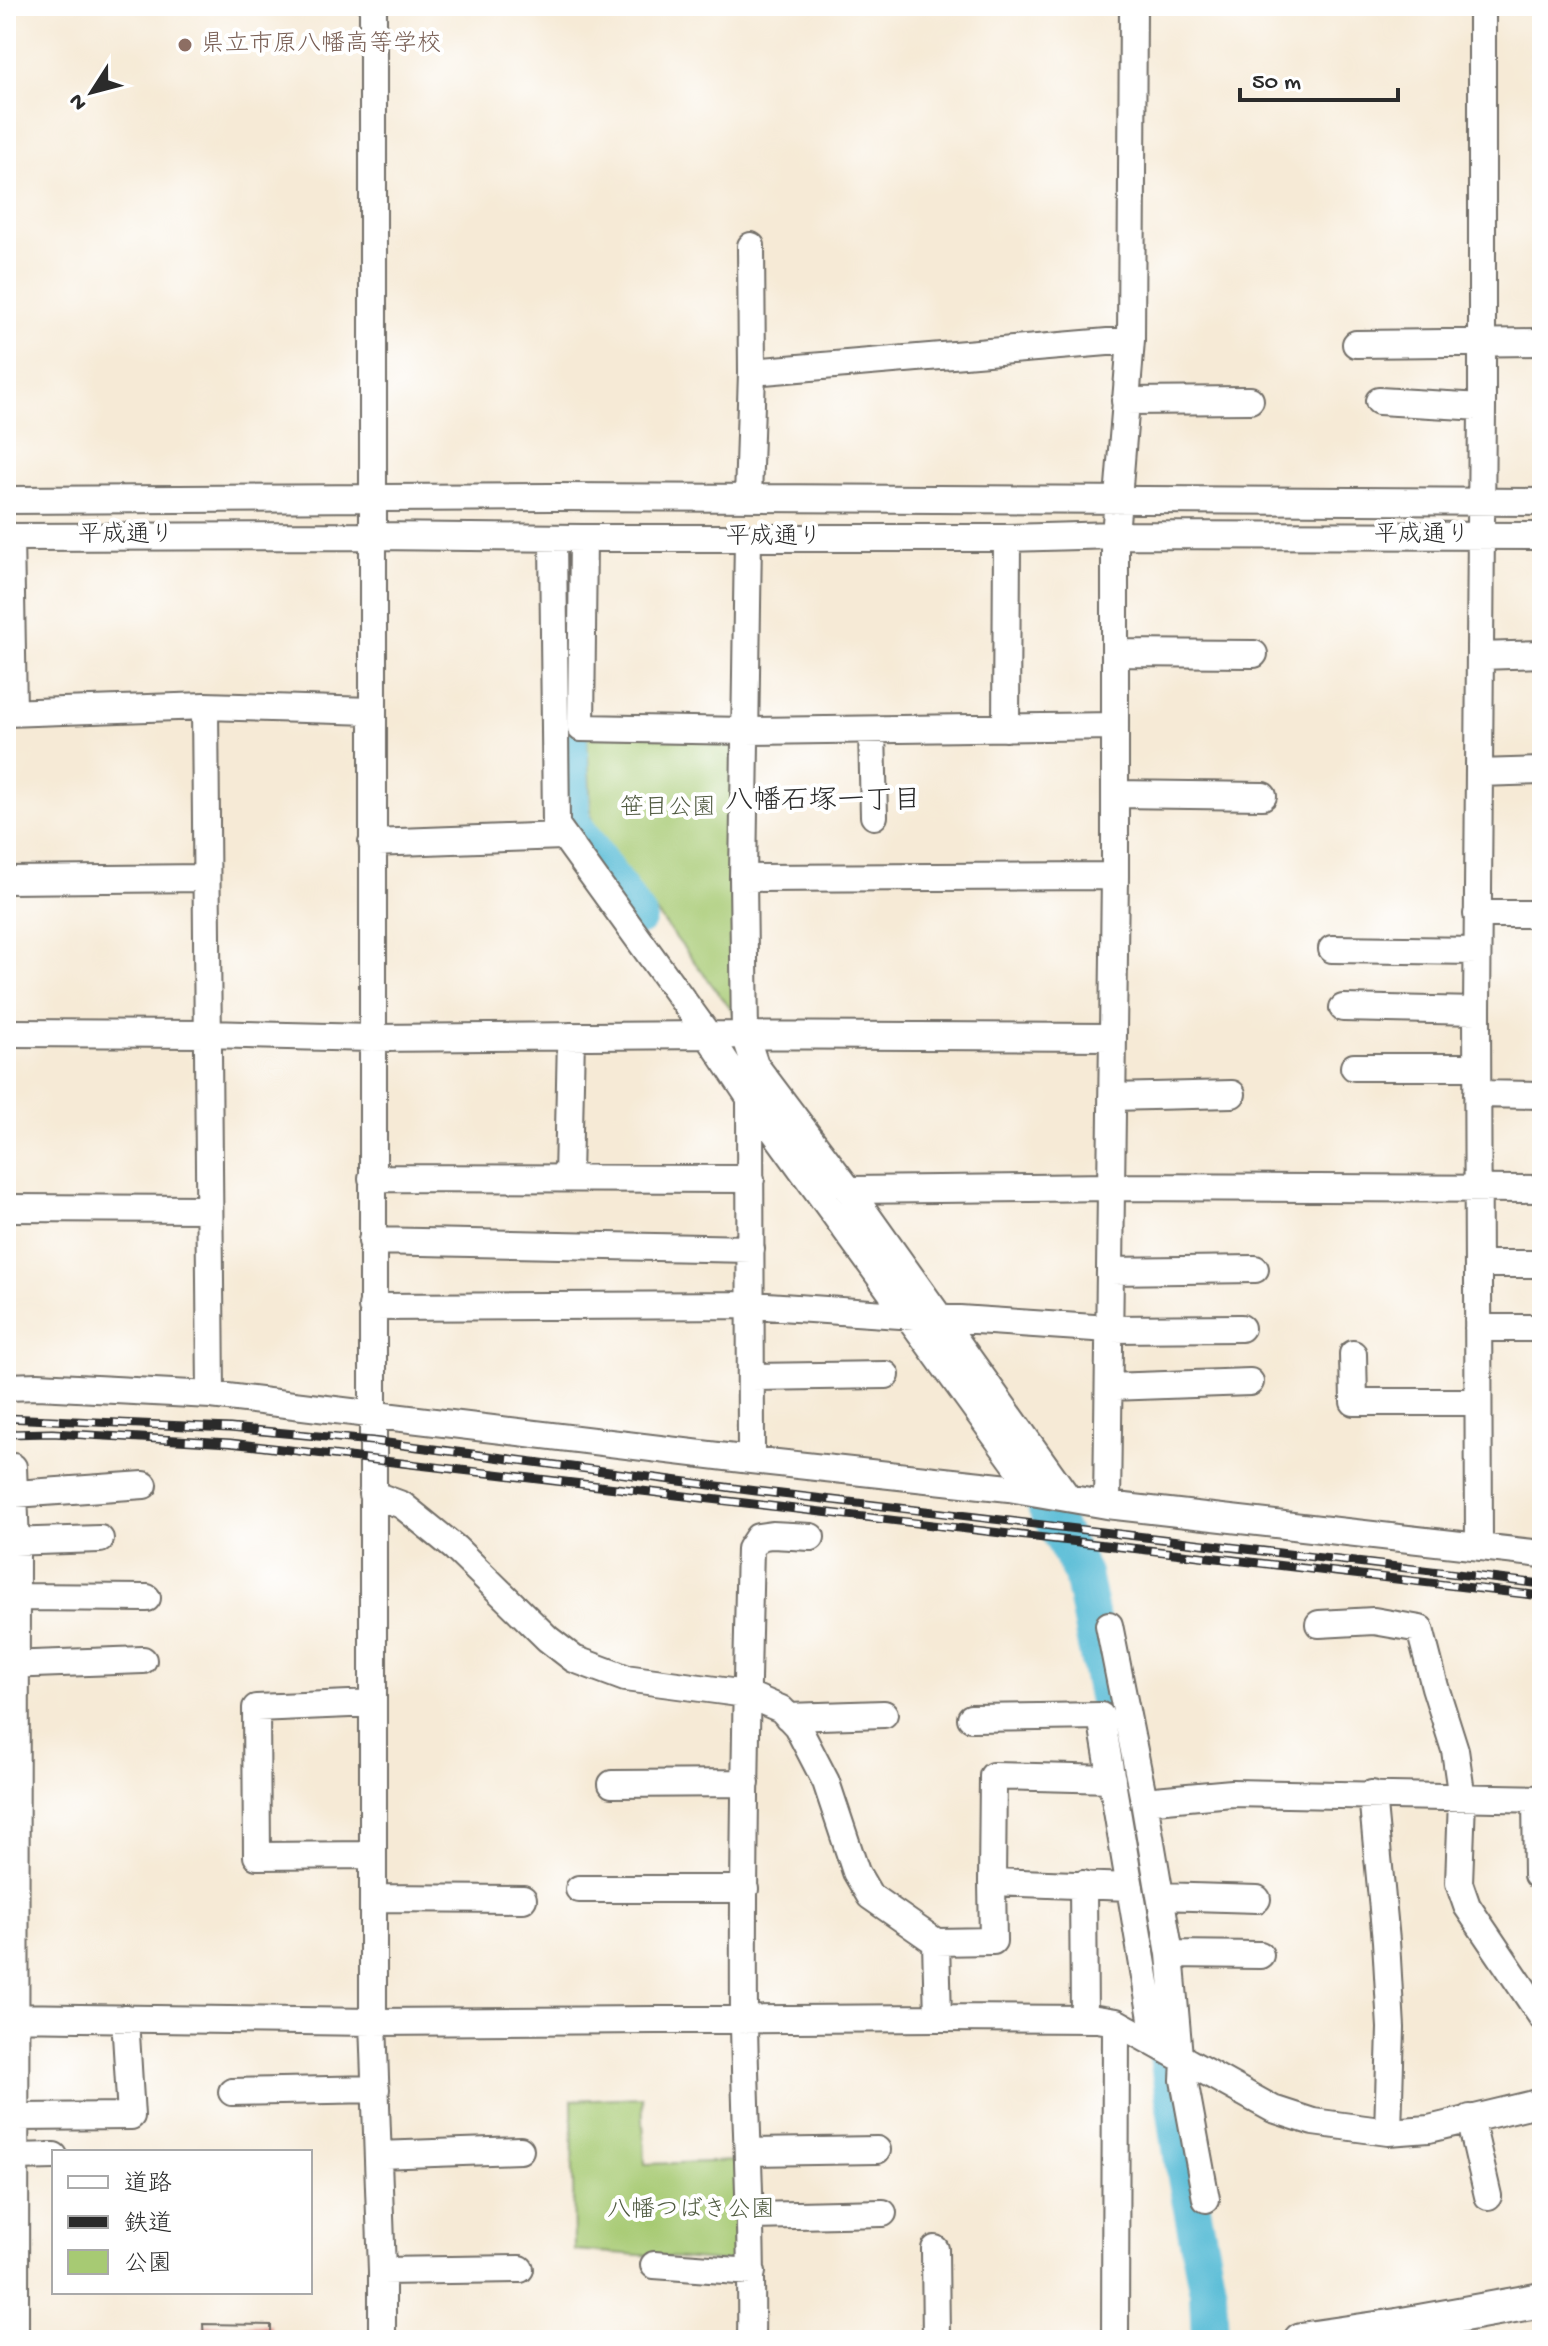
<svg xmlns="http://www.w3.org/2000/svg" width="1548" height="2346" font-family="'Gochi Hand','Klee One',sans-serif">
  <rect width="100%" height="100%" fill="#fff"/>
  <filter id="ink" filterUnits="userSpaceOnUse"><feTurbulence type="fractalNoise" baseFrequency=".0125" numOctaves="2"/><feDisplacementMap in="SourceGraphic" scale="16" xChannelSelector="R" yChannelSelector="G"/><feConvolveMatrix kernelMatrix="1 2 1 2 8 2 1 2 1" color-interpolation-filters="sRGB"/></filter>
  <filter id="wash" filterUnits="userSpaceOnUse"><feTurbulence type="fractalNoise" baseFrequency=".006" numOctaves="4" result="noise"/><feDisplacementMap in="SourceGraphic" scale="32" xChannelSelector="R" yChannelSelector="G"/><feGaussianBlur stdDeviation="1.8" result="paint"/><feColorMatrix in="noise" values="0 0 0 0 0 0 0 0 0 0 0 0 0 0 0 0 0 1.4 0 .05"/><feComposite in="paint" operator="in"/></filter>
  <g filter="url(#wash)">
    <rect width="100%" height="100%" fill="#f6ead6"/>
    <path fill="#a7ca73" stroke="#697a4f" stroke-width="2" d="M587 733 741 736 740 1021 592 829Z
      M642 2097 645 2164 740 2161 743 2263 574 2250 572 2100Z"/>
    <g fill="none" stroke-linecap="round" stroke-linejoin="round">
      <path stroke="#58bcd6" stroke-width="38" d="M567 689 571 822 638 917
        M1022 1461 1082 1574 1118 1757
        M1162 2015 1183 2161 1208 2292 1210 2340"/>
    </g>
    <g id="blocks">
      <path fill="#dc8c88" d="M203 2324 271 2325V2340H204Z"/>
    </g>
  </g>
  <g filter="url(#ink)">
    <use href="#blocks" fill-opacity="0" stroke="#726e67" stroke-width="2"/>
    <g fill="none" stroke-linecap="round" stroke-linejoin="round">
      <defs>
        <path id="minor" d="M373 6V2022L382 2271V2340
          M1356 344 1542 342
          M752 372 1131 340
          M1125 401 1250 400
          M1379 401 1482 407
          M748 498 752 372 751 246
          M6 500 553 497 1542 502
          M10 536 13 712
          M6 537 372 536 583 538H1007L1115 535 1542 536
          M553 538 556 825 708 1035 750 1098 1036 1492
          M583 538 581 728 746 731 1115 726
          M748 538 743 878 745 1035 755 1065 849 1190 1068 1498
          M1116 653 1254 654
          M1480 656 1542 654
          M205 706 211 1395
          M6 713 205 706 372 711
          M1006 728 1007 538
          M872 730 874 816
          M1479 773 1542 771
          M1116 794 1263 796
          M372 843 563 836
          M743 878 1115 876
          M6 880 206 878
          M1477 914H1542
          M1332 949 1477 951
          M1343 1008 1477 1011
          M6 1033 208 1034 372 1038 708 1035 1112 1037
          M1354 1067H1477
          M1477 1094 1542 1095
          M1112 1097 1232 1094
          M750 1098 751 1460
          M372 1178 751 1179
          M568 1178 571 1036
          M849 1190 1111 1187 1542 1189
          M6 1208 209 1209
          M372 1241 751 1249
          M1478 1264H1542
          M1110 1271 1255 1269
          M372 1307 751 1305 1109 1329 1241 1328
          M1478 1328H1542
          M1353 1354 1354 1402H1478
          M751 1377 886 1375
          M6 1387 38 1386 211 1395 751 1460 1009 1488 1107 1505 1542 1554
          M1109 1387 1250 1382
          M13 1467 16 1543 15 2340
          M15 1494 144 1485
          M372 1494 402 1505 455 1548 548 1639 574 1659 625 1678 746 1694 781 1709 797 1726 826 1782 856 1872 870 1896 936 1942 993 1941 992 1882 1130 1887
          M1107 1505 1115 876V535L1131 340 1133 6
          M6 1542 100 1539
          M1479 1546 1477 1011 1482 407V6
          M16 1597 147 1598
          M1319 1624 1374 1621 1420 1629 1435 1687 1455 1750 1462 1799 1459 1883 1467 1906 1542 2017
          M1109 1625 1144 1801 1170 1954 1179 2056
          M6 1665 143 1660
          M373 1703 256 1708 257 1856 373 1855
          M788 1717 884 1714
          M971 1718 1101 1716 1156 2042
          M612 1784 746 1783
          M1372 1794 1386 1941 1391 2028 1388 2132
          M1536 1799 1537 1875H1542
          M1144 1801 1232 1793 1542 1799
          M992 1882 993 1776 1112 1779
          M1083 1884 1084 2019
          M579 1889H745
          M1160 1896 1257 1899
          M373 1898 523 1899
          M936 1942 938 2018
          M1170 1954 1260 1955
          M6 2017 373 2022 938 2018 1097 2019 1116 2022 1273 2109 1313 2122 1388 2132 1429 2129 1542 2102
          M1185 2060 1184 2080 1206 2199
          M232 2092 376 2089
          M16 2117 131 2116 125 2018
          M1470 2118 1488 2196
          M748 2152 877 2150
          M378 2155 520 2150
          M16 2157 54 2156
          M750 2216 883 2213
          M935 2249 936 2340
          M654 2265 752 2272
          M382 2271 520 2269
          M751 2340C753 2232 745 2125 744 2018 743 1862 746 1705 750 1549L758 1537 772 1535 811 1537
          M1115 2340 1116 2022"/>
        <path id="major" d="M1301 2340 1397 2326 1542 2300"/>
      </defs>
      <use href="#minor" stroke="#726e67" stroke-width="30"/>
      <use href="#major" stroke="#726e67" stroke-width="38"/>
      <use href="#minor" stroke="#fff" stroke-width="26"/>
      <use href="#major" stroke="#fff" stroke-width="34"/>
      <defs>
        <path id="rail" d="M6 1418 230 1428 372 1441 756 1491 1542 1584
          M6 1434 52 1433 230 1443 1542 1596"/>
      </defs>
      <use href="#rail" stroke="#2b2b2b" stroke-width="9"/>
      <use href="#rail" stroke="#fff" stroke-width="6" stroke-dasharray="18" stroke-linecap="butt"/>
    </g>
  </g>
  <circle fill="#8d6e63" stroke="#fff" stroke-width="3" cx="185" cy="45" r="8"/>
  <g text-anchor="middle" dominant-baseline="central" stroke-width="8" stroke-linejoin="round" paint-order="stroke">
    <g font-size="24" fill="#785e54" stroke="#fff" text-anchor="start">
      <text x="201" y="45">県立市原八幡高等学校</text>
    </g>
    <g font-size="24" fill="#2b2b2b" stroke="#fff">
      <text x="126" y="536">平成通り</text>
      <text x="1422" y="536">平成通り</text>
      <text x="774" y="538">平成通り</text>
    </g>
    <g font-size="24" fill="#505b41" stroke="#fff">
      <text x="668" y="809">笹目公園</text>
      <text x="691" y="2211">八幡つばき公園</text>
    </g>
    <g font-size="28" fill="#2b2b2b" stroke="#fff">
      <text x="823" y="802">八幡石塚一丁目</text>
    </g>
  </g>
  <rect width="1548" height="2346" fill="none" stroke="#fff" stroke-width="32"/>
  <rect x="52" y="2150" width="260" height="144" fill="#ffffff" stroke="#aaaaaa" stroke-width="2"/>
  <rect x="68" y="2176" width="40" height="12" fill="#ffffff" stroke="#aaaaaa" stroke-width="2"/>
  <text x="124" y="2190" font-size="24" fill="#2b2b2b">道路</text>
  <rect x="68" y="2216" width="40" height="12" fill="#2b2b2b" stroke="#aaaaaa" stroke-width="2"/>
  <text x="124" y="2230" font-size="24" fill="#2b2b2b">鉄道</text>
  <rect x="68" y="2250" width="40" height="24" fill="#a7ca73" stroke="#aaaaaa" stroke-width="2"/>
  <text x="124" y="2270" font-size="24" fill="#2b2b2b">公園</text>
  <g transform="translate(92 92) rotate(234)" stroke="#ffffff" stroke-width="6" paint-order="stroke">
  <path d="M0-6L14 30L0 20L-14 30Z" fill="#2b2b2b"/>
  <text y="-12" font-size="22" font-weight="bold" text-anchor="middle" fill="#2b2b2b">N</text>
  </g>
  <path d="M1240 88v12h158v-12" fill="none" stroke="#2b2b2b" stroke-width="4"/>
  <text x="1252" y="88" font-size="24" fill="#2b2b2b" stroke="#ffffff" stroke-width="6" paint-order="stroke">50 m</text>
</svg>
